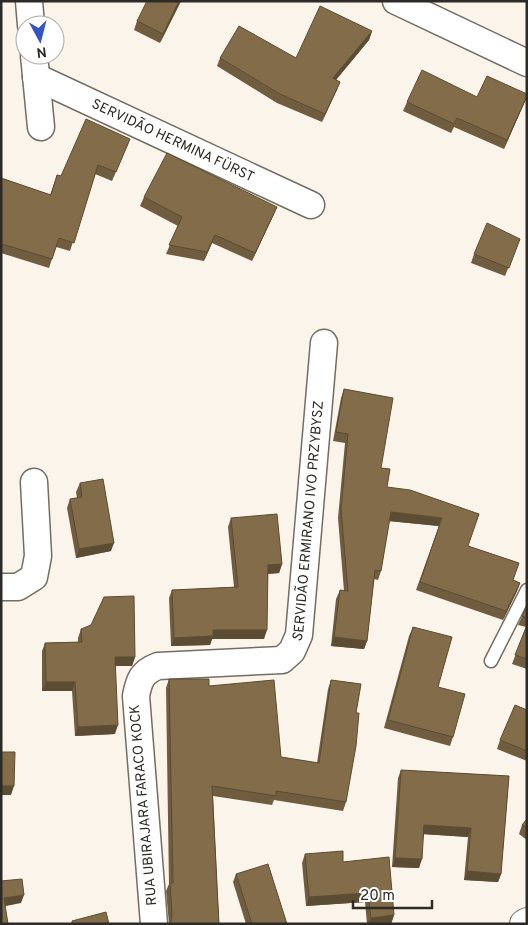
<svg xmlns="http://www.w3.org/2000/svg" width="528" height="925" font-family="Overpass,sans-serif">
  <rect width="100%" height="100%" fill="#fbf4ea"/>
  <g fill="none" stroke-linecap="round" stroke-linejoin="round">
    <defs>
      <path id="lane" d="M491 661 527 590"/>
      <g id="street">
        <path d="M29 1 31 25"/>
        <path d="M396 1 527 63"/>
        <path d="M34 55 41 127"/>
        <path id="s1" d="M36 77 311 205"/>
        <path d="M1 587H18L34 577 38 556 34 482"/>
        <path id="s2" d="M154 924 136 696C139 680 142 672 158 666L282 660 292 651 299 635 324 343"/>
      </g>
      <path id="secondary" d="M524 924 527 922"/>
    </defs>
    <use href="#lane" stroke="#736d64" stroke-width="15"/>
    <use href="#street" stroke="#736d64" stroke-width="29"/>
    <use href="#secondary" stroke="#736d64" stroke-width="30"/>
    <use href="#lane" stroke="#fff" stroke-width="12"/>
    <use href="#street" stroke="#fff" stroke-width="26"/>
    <use href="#secondary" stroke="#fff" stroke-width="28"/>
  </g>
  <path fill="#705d3f" d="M181 1 160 43 134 30 137 21Z
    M372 31 369 40 336 80 340 82 322 122 277 103 217 66 220 58H296Z
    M477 97H527L504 149 454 127 451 133 403 111 407 102Z
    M130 139 112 181 95 174 70 251 56 247 49 268 1 253V178L50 195 57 175 61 176Z
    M144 197 277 207 273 216 252 261 212 243 204 261 166 254 178 226 140 206Z
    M520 239 505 276 471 263 474 254Z
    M344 389 381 468 387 487 468 546 513 580 520 583 517 591 503 620 416 590 439 526 389 521 381 571 378 580 374 579 367 641 364 649 331 646 336 599 340 590 344 591 338 518 345 443 333 441 341 398Z
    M80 483 111 551 76 558 67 508 70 499 77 498 76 492Z
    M231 518 282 564 279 573 268 574 264 639H212L210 645 171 646 169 598 172 590 234 587 228 527Z
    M527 606V669L512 664 526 627 518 625Z
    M413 627 438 687 453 737 450 746 384 728 409 636Z
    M81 629 135 657 132 666H115V734L75 736 72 691H42V651L45 643 78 642V638Z
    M169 679 209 686 281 757 317 763 328 689 331 680 356 713 346 802 343 811 274 800 272 805 213 796 219 924H169L166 891 169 884 166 688Z
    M527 710V761L497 749 500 740Z
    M401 770 509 776 501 874 498 882 464 880 468 837 424 834 419 868 392 867 398 778Z
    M527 819V840L519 834 522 825Z
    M305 854 343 862 394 915 391 924H367L365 902 306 906 302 863Z
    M236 874 287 924H246L233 882Z"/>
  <path fill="#5b4c33" d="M179 1H181L160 43 163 34Z
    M372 31 369 40 330 87 333 78Z
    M340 82 337 90 322 122 325 114Z
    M527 96 524 103 504 149 507 140Z
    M277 207 273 216 252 261 255 253Z
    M215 235 212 243 204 261 207 252Z
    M391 512 442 518 439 526 388 521Z
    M114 543 111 551 76 558 79 549Z
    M282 564 279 573 265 574 268 565Z
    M520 583 517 591 503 620 506 611Z
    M213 630H267L264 639H212L210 645 171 646 174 638Z
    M334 637 367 641 364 649 331 646Z
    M115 657H135L132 666H111Z
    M46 682H75L72 691H42Z
    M118 725 115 734 75 736 78 727Z
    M1 786H14L11 795H1Z
    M424 825 471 828 468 837 421 834Z
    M395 858 422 859 419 868 392 867Z
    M467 871 501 874 498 882 464 880Z
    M368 893 365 902 306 906 309 897Z
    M24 895 21 903 1 907 4 898Z
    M394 915 391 924H368L371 918Z"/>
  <path fill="#826c49" stroke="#5b4c33" d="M147 1H179L163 34 137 21Z
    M320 6 372 31 333 78 340 82 325 114 280 94 220 58 239 26 296 58Z
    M422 70 477 97 487 76 527 94V96L507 140 457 118 454 124 407 102Z
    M86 119 130 139 116 172 98 165 74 243 59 238 52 259 2 244 1 246V178L51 195 57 175 61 176Z
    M167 153 277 207 255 253 215 235 207 252 169 245 182 217 144 197Z
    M487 223 520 239 509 268 474 254Z
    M344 389 393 398 381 468 390 469 387 487 410 490 479 514 468 546 519 563 513 580 520 583 506 611 420 582 442 518 391 512 381 571 375 570 367 641 334 637 340 590 348 591 341 509 348 434 336 432Z
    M103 479 114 543 79 549 70 499 82 497 80 483Z
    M277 514 282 564 268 565 267 630H213V636L174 638 172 590 238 587 231 518Z
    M134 596 135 657H115L118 725 78 727 75 682H46L45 643 82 642 81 629 91 625 104 597Z
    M527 606V618L522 616Z
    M527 625V659L515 655Z
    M413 627 452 637 438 687 465 694 453 737 388 720Z
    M169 679H209V686L274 680 281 757 319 763 331 680 361 684 356 713H359L356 746 346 802 276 791V796L212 786 219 924H169L171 921 172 914 170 883H173Z
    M515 705 527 710V751L500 740Z
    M1 752H15L14 786H1Z
    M401 770 509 776 501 874 467 871 471 828 424 825 422 859 395 858Z
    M527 819V828L522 825Z
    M343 851V862L389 857 394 915 371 918 368 893 309 897 305 854Z
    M268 864 287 924H252L236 874Z
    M22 879 24 895 4 898 8 924H1V881Z
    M106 912 109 924H72V921Z"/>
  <g text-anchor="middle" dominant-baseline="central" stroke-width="5" stroke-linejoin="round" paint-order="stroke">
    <g font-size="14" fill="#2d2b27" stroke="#fff">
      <text stroke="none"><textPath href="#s1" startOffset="151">SERVIDÃO HERMINA FÜRST</textPath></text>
      <text stroke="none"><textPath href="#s2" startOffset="538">SERVIDÃO ERMIRANO IVO PRZYBYSZ</textPath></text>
      <text transform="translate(144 805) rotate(-95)">RUA UBIRAJARA FARACO KOCK</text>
    </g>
  </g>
  <rect width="528" height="925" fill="none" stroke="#2d2b27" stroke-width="5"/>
  <g transform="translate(40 40) rotate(173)"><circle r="24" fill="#ffffff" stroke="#abaaa9"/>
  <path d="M0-4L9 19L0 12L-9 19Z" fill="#3454c5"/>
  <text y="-8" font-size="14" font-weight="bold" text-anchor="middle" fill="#2d2b27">N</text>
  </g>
  <path d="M353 900v8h79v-8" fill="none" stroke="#2d2b27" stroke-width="2.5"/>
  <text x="360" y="900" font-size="15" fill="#2d2b27" stroke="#ffffff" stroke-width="4" paint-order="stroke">20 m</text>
</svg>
